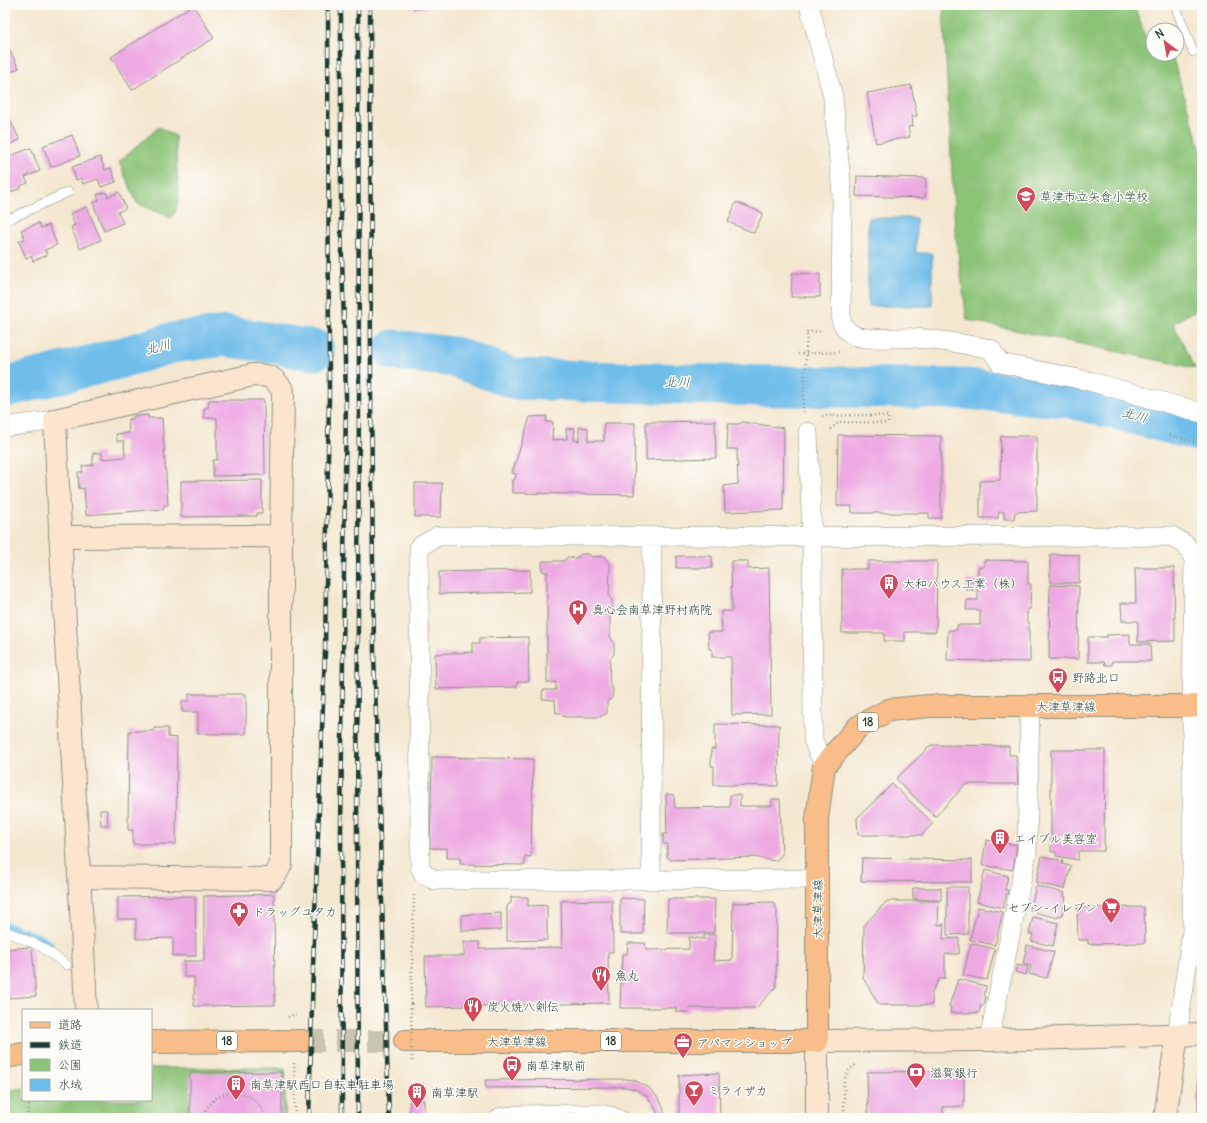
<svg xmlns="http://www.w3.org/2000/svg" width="1207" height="1123" font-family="Delius,'Klee One',sans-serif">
  <rect width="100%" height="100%" fill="#fdfcf7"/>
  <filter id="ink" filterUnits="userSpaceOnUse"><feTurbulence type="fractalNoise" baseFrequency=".025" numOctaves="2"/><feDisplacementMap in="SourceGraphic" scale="8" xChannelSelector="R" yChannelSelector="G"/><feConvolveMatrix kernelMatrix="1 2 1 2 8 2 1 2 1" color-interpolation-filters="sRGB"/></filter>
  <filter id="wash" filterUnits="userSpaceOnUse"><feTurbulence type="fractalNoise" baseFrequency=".012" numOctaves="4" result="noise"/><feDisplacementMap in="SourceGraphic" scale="16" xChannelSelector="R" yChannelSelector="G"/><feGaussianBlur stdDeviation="0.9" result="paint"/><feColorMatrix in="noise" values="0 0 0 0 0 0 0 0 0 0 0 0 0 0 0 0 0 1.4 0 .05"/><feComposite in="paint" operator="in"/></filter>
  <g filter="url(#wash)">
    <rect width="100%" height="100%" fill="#f4e7d0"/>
    <path fill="#8bc377" stroke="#558056" d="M943 5H1134L1146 39 1153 45V54H1166L1173 59 1202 154V307L1173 323 1195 368 967 320 955 231Z
      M159 127 175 136 179 199 175 212 171 218 137 203 119 162Z
      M151 1068H285V1118H5V1091L23 1088V1100H151Z"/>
    <path fill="#6fbdea" stroke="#477d8f" d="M868 218H916V253H932V306H868Z"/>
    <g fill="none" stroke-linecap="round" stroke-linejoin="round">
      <path stroke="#6fbdea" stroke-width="7" d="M5 925 37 936 50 944"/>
      <path stroke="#6fbdea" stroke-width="41" d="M394 350 454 357 515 379 720 385 964 389 1068 397 1202 432
        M5 387 117 359 171 343 225 336 314 350"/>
    </g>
    <g id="blocks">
      <path fill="#eda9e2" d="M193 5 214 38 132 90 111 57Z
        M413 5H436V6L414 9Z
        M5 42 19 68 5 75Z
        M911 85 917 116H912L913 126 908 127 910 137 876 143 867 93Z
        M8 116 20 140 5 147V118Z
        M72 135 80 156 51 167 43 146Z
        M31 148 40 171 25 177 28 183 20 186 21 188 5 195V158Z
        M100 157 105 170 111 168 116 182 101 187 98 179 83 184 81 178 76 180 72 167Z
        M857 176 926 178 925 198 856 196Z
        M106 192 108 197 119 192 126 208 118 212 123 223 104 231 93 203 99 200 97 195Z
        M736 202 763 213 754 233 728 222Z
        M87 207 101 240 80 249 71 227 75 225 70 214Z
        M39 223 41 228 49 225 57 245 45 250 47 255 33 261 31 256 26 258 19 241 25 239 21 230Z
        M792 273 820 274V297H791Z
        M209 400H264L265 475 213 476V460H217V418H204V408H208Z
        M148 415V418H162L168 505H164V509L86 515 84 488 79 489 78 472H83L82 466 93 465V453H102V459L125 457 124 441H117L116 434 129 433 128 419H133V416Z
        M547 416 546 422H553L552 440 567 439 566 429 575 428 574 440 579 441V427L588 428V441H604V423H635L634 495 512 493V480L515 479 516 474 512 473 530 417Z
        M715 421 716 458 646 460V422Z
        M742 422 784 428 783 510 725 512 724 486 738 484 737 449H727L728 424H740Z
        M838 435 941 436V518H929V513H852V506H837Z
        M1001 436H1037V511L1015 512 1014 519H1004V512H999L998 518H980V481L1000 480Z
        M262 480V513H257V516L181 517V481Z
        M415 483H442L441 517H415Z
        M581 554H589L592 557 603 556 610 564 609 596 612 601V611L610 615V637L614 642V654L610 659 609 684 613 689 612 698 607 702V713L600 717H564L561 713H556L555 700 542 699 543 690H556V682L547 683V572L542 571V561H563L568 557 576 558Z
        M1050 554 1079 555V583H1050Z
        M676 556H712V568H676Z
        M984 560 1028 561V584H1031L1030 609H1027V623L1029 622V646H1030V662L947 660 948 630H957V625H980V610H966L967 600H978V590H966V580L978 581V567H984Z
        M731 561H748V569L769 568 771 714 732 715 731 657H712V649H709L708 632H722L721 611H732Z
        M868 561H937L936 632H905V641H884V633H842V569H868Z
        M1135 568H1174L1175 641 1138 642V621H1122L1121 603H1136Z
        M530 570V592L439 594V572Z
        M1050 585 1079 586 1078 659H1049Z
        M1130 634V644H1150L1151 661H1112V665H1105L1104 662H1088V637H1107V635Z
        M528 637 529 681 517 682V687L436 689 435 654 473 652V643H480V638Z
        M189 694H246V734H198V712H182V701H189Z
        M715 724 779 725 778 786 714 785V766H711V749H715Z
        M154 728H168V737L177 738 176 844H133V830H128L129 731H154Z
        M931 745 1009 746V755H1016L1018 784H966L935 817 896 779Z
        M1051 750H1105L1104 851H1078V860L1056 856V852H1051Z
        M432 757 533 759 531 857 525 856V865L460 864V858H447V848H430Z
        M892 784 933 823 922 835H858L857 818Z
        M666 794 674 795 675 808 730 807V795H740V806H772V799H780L782 855 775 861 754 857 671 860 667 857V844H663V834H667Z
        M100 810H107L108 825H101Z
        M986 840 1017 845 1013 870 982 865Z
        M1042 856 1063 861 1062 864 1071 866 1065 889 1036 883Z
        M862 858 972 860V882L861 881Z
        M985 870 1008 876 1005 890H1008L1003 908 977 902Z
        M1036 886 1065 893 1064 897H1066L1062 916 1059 915 1058 918 1030 911Z
        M947 887H968V934L947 935Z
        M913 888H941V900L913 899Z
        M274 894 275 1005 194 1006V977H184V961H204V896Z
        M195 896 196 956H173V938L136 939V919H118V897Z
        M511 897H528V906L547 905V940L507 941V906L511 903Z
        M620 898 644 899 643 934H620Z
        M668 899H715L714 933H667Z
        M612 900 613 952H608L609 1003 426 1007 425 956H464V942H480V949L562 947 561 901Z
        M887 901H939L938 925 944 924 943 939 959 938V954H945V978L939 979 932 992V1005H879L863 978 864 925Z
        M773 902 777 910 776 987 756 1008H690L689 1012H676V1008H620L622 954H627L628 943H645L646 950 689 949V937L704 939V935H715L713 961 732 960 733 903Z
        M978 907 1003 912 995 945 970 940Z
        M1144 907 1145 943 1088 944V940H1078L1077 908Z
        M501 913V930L462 931V915Z
        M1033 917 1058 923 1053 946 1031 941 1033 934H1029Z
        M971 943 995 949 987 980 963 975Z
        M1027 945 1054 952 1047 978 1029 974 1031 966 1023 964Z
        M32 947 36 996 8 998 5 949Z
        M1017 965 1028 967 1026 975 1015 972Z
        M958 979 986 986 984 996 986 997 984 1005H981L979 1013H950L951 1007 949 1006Z
        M1198 1069H1202V1118H1198Z
        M964 1071V1106L943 1107V1118H868L867 1072Z
        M282 1072V1118H248L249 1115 220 1116 221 1118H190V1073Z
        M719 1073 720 1118H679V1075Z
        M626 1079 634 1080 648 1087 653 1092 659 1099 663 1107 665 1118H657V1111L647 1096 637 1090 626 1087 486 1088 485 1080Z
        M410 1100H424V1118H409Z"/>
    </g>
  </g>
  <g filter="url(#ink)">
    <use href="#blocks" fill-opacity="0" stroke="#8a9282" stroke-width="1"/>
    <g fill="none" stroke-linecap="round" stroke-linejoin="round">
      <path stroke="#c9c5b1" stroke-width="22" stroke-dasharray="22 11" stroke-linecap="butt" d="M302 1041H405"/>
      <defs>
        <path id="lane" d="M1175 5 1193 52
          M5 221 68 192
          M5 931 40 946 67 965
          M492 1118 498 1113 518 1110 576 1109H600L614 1112 627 1118"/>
        <path id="street" d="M809 5 833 97 842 194 841 321C844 327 847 332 853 335 865 341 899 337 915 338 941 340 965 344 991 349L1000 363 1089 381 1202 413
          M5 427 55 420
          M808 432 812 536 813 740 824 766
          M817 879 651 880H434L423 873 420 867 419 547 438 536C683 537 927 536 1172 536L1186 545 1194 559 1192 706V931L1177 1035
          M651 880 652 537
          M989 1040 1027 852 1030 706"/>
        <path id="secondary" d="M60 537 281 536
          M80 877 272 879 276 874 281 864V536L283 391C274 377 270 375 253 375L55 420C63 617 77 813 86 1010
          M817 1118V1041L989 1040 1202 1034
          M1165 1118 1177 1035"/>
        <path id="primary" d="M405 1041H817V819L824 766 858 727 889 710 929 706H1202
          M151 1042 302 1041
          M5 1057 23 1054"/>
      </defs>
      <use href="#lane" stroke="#8a9282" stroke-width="10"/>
      <use href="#street" stroke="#8a9282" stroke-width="20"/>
      <use href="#secondary" stroke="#8a9282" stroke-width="24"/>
      <use href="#primary" stroke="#8a9282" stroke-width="24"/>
      <path stroke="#8a9282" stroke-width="2.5" stroke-dasharray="1 3" stroke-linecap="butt" d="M798 354 839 352
        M803 412 807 332 823 331
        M822 416 856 415 888 416V423L839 422 830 430
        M1170 435 1202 444
        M411 1004 414 892
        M288 1017 293 1015H296
        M294 1063 295 1118
        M27 1118 30 1100
        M113 1118H131
        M203 1118C212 1084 257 1084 265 1118
        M844 1118V1080L849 1070 857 1064"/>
      <use href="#lane" stroke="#fff" stroke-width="9"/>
      <use href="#street" stroke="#fff" stroke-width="19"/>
      <use href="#secondary" stroke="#fce5cf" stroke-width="22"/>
      <use href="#primary" stroke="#f8bd88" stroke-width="22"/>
      <defs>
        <path id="rail" d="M341 5V222L346 395 341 831 342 1118
          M358 5 359 395 357 831 358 1118
          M370 5 371 395 374 652 389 1118
          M309 1118 313 967 325 651 329 394 328 5"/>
      </defs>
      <use href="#rail" stroke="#1f3d34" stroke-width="4.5"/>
      <use href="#rail" stroke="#fdfcf7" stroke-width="3" stroke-dasharray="9" stroke-linecap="butt"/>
      <path stroke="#8a9282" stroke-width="2.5" stroke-dasharray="1 3" stroke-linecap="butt" d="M411 1004 412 1064"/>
    </g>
  </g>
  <defs>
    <symbol id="school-pin" viewBox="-11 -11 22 30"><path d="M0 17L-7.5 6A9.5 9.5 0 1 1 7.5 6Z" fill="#d1495b" stroke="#fdfcf7"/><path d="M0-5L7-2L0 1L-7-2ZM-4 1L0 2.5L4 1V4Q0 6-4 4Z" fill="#fff"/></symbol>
    <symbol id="building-pin" viewBox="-11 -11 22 30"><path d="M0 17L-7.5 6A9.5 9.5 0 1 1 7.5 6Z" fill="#d1495b" stroke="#fdfcf7"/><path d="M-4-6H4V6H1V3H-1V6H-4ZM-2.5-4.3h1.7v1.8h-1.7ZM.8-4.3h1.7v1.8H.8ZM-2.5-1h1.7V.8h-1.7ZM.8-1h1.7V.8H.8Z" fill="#fff"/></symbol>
    <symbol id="hospital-pin" viewBox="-11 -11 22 30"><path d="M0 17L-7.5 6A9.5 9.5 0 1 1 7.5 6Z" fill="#d1495b" stroke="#fdfcf7"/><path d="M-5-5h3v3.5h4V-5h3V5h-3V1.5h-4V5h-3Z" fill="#fff"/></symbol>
    <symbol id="bus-pin" viewBox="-11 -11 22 30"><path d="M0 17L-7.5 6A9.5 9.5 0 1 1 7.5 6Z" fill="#d1495b" stroke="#fdfcf7"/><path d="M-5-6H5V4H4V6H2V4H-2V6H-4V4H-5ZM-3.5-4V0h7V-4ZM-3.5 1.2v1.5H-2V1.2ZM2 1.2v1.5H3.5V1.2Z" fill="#fff"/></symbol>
    <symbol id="supermarket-pin" viewBox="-11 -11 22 30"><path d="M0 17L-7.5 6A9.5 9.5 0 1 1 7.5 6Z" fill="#d1495b" stroke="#fdfcf7"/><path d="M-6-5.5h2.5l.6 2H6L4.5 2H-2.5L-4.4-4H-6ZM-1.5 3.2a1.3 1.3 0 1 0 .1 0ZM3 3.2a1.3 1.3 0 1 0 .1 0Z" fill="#fff"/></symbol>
    <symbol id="pharmacy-pin" viewBox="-11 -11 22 30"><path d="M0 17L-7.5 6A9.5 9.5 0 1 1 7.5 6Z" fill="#d1495b" stroke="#fdfcf7"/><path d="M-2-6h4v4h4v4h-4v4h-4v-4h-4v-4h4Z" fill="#fff"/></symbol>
    <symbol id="restaurant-pin" viewBox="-11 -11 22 30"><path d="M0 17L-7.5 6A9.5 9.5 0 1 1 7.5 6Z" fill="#d1495b" stroke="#fdfcf7"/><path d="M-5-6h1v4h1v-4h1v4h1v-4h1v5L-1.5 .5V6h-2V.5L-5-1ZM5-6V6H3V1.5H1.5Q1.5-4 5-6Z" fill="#fff"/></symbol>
    <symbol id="office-pin" viewBox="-11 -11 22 30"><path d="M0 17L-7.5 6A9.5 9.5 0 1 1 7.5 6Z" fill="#d1495b" stroke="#fdfcf7"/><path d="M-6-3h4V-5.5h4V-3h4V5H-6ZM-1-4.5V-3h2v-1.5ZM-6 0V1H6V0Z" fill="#fff"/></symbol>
    <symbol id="bank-pin" viewBox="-11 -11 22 30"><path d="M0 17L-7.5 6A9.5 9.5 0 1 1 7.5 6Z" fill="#d1495b" stroke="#fdfcf7"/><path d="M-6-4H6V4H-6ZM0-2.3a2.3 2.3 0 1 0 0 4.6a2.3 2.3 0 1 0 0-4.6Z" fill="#fff"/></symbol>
    <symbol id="bar-pin" viewBox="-11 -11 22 30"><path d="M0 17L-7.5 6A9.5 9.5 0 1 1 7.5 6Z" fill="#d1495b" stroke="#fdfcf7"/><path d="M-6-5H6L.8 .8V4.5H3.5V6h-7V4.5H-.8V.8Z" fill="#fff"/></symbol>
  </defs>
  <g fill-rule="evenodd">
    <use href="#school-pin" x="1015" y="185" width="22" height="30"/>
    <use href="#building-pin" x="878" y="572" width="22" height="30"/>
    <use href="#hospital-pin" x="567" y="598" width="22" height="30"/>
    <use href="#bus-pin" x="1047" y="666" width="22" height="30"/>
    <use href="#building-pin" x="989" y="827" width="22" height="30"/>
    <use href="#supermarket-pin" x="1100" y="896" width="22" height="30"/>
    <use href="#pharmacy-pin" x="228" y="900" width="22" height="30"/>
    <use href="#restaurant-pin" x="590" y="964" width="22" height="30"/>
    <use href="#restaurant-pin" x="462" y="995" width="22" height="30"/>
    <use href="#office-pin" x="672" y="1031" width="22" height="30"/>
    <use href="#bus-pin" x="501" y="1054" width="22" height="30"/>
    <use href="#bank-pin" x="905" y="1061" width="22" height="30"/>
    <use href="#building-pin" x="225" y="1073" width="22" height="30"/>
    <use href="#bar-pin" x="683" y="1079" width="22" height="30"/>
    <use href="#building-pin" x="406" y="1081" width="22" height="30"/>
  </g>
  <g text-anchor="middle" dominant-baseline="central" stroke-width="3" stroke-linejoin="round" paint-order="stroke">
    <g fill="#fdfcf7" stroke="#62766e" stroke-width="1">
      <rect x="858" y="713" width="20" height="18" rx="3"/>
      <rect x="217" y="1032" width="20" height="18" rx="3"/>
      <rect x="601" y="1032" width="20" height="18" rx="3"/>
    </g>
    <g font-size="11" font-weight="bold" fill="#1f3d34">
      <text x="868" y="722">18</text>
      <text x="227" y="1041">18</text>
      <text x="611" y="1041">18</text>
    </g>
    <g font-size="12" fill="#1f3d34" stroke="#fdfcf7" text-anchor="start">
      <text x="1040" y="196">草津市立矢倉小学校</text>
      <text x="903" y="583">大和ハウス工業（株）</text>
      <text x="592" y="609">真心会南草津野村病院</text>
      <text x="1072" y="677">野路北口</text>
      <text x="1014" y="838">エイブル美容室</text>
      <text x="1097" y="907" text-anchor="end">セブン-イレブン</text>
      <text x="253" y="911">ドラッグユタカ</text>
      <text x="615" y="975">魚丸</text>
      <text x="487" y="1006">炭火焼八剣伝</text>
      <text x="697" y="1042">アパマンショップ</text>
      <text x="526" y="1065">南草津駅前</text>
      <text x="930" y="1072">滋賀銀行</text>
      <text x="250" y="1084">南草津駅西口自転車駐車場</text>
      <text x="708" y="1090">ミライザカ</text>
      <text x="431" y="1092">南草津駅</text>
    </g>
    <g font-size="12" fill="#1f3d34" stroke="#fdfcf7">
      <text x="1066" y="706">大津草津線</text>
      <text transform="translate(817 909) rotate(-90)">大津草津線</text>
      <text x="517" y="1041">大津草津線</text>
    </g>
    <g font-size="13" font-style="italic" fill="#335d62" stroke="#fdfcf7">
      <text transform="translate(158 347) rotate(-14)">北川</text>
      <text transform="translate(677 382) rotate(1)">北川</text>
      <text transform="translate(1135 415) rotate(15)">北川</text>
    </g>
  </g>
  <rect width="1207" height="1123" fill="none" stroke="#fdfcf7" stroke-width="20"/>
  <rect x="22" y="1009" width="130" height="92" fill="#fdfcf7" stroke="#a4b0a9"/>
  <rect x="30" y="1022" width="20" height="6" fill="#f8bd88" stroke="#a4b0a9"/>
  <text x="58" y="1029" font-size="12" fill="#1f3d34">道路</text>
  <rect x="30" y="1042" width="20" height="6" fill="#1f3d34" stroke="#a4b0a9"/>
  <text x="58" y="1049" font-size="12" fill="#1f3d34">鉄道</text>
  <rect x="30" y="1059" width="20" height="12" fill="#8bc377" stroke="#a4b0a9"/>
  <text x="58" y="1069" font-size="12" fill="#1f3d34">公園</text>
  <rect x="30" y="1079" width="20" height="12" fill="#6fbdea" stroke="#a4b0a9"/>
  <text x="58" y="1089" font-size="12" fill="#1f3d34">水域</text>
  <g transform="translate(1165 42) rotate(328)"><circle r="19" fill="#fdfcf7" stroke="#a4b0a9"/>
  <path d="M0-3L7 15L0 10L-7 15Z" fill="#d1495b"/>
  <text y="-6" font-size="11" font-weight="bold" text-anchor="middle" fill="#1f3d34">N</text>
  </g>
</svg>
